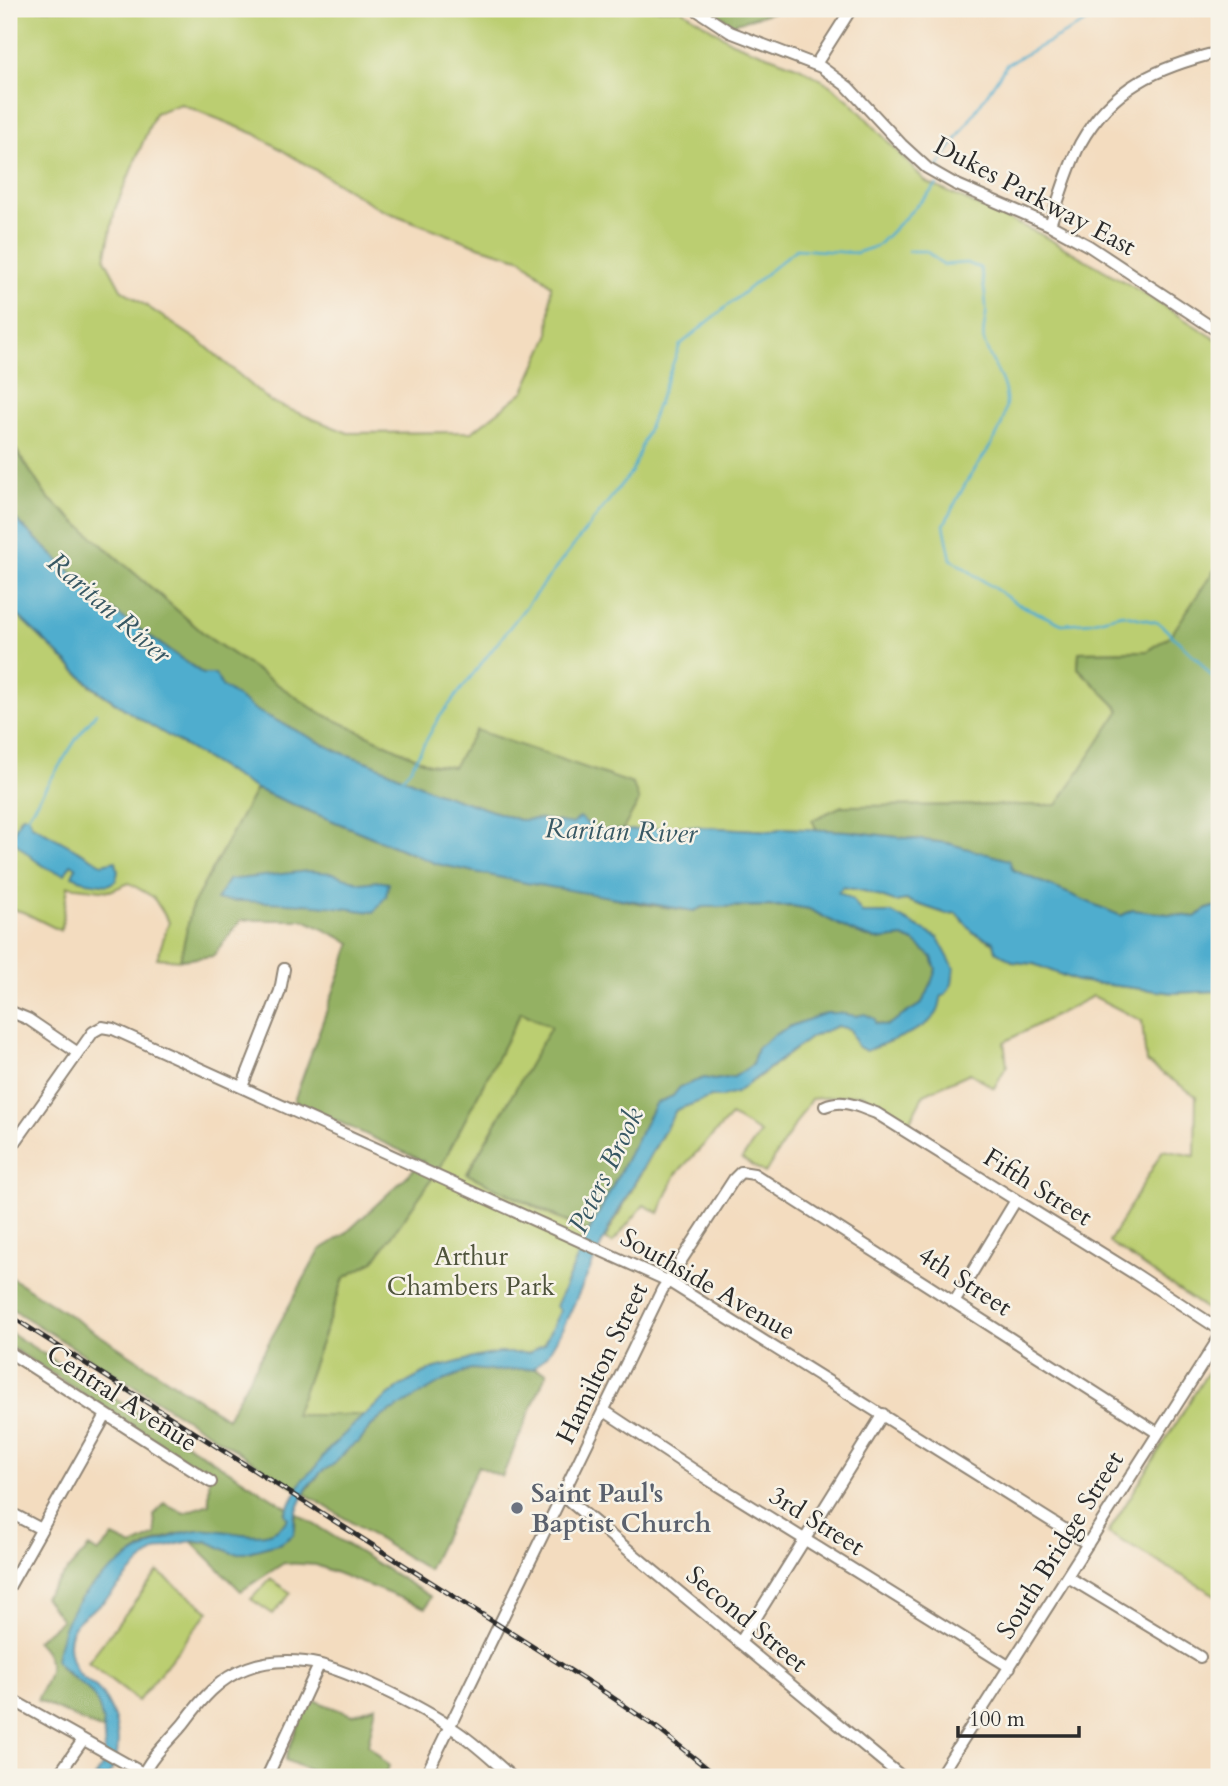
<svg xmlns="http://www.w3.org/2000/svg" width="1228" height="1786" font-family="Cardo,serif">
  <rect width="100%" height="100%" fill="#f7f3e8"/>
  <filter id="ink" filterUnits="userSpaceOnUse"><feTurbulence type="fractalNoise" baseFrequency=".0143" numOctaves="2"/><feDisplacementMap in="SourceGraphic" scale="14" xChannelSelector="R" yChannelSelector="G"/><feConvolveMatrix kernelMatrix="1 2 1 2 8 2 1 2 1" color-interpolation-filters="sRGB"/></filter>
  <filter id="wash" filterUnits="userSpaceOnUse"><feTurbulence type="fractalNoise" baseFrequency=".00686" numOctaves="4" result="noise"/><feDisplacementMap in="SourceGraphic" scale="28" xChannelSelector="R" yChannelSelector="G"/><feGaussianBlur stdDeviation="1.57" result="paint"/><feColorMatrix in="noise" values="0 0 0 0 0 0 0 0 0 0 0 0 0 0 0 0 0 1.4 0 .05"/><feComposite in="paint" operator="in"/></filter>
  <g filter="url(#wash)">
    <rect width="100%" height="100%" fill="#f3dcbf"/>
    <path fill="#bbce71" stroke="#737c4e" stroke-width="2" fill-rule="evenodd" d="M9 9H681L732 42 799 67 827 83 850 101 926 182 1038 233 1130 285 1219 341V905L1056 805 842 806 813 820 817 830 782 828 773 831 686 826 622 831 639 801 429 764 318 712 209 638 47 497 9 439ZM181 104 255 134 382 210 481 247 522 259 551 285 549 336 524 391 472 432 348 433 271 402 202 343 121 289 105 259 115 209 155 113ZM1168 638 1121 710 1078 668 1079 652 1146 651Z
      M9 607 93 688 132 714 256 789 192 906 180 960 157 958 169 922 153 897 129 883 110 891 68 886 61 931 23 912 9 908ZM20 818H29L32 825 102 864 76 867Z
      M843 887 864 891 895 902 905 900 947 914 956 913 974 933 994 943 996 951 1014 962 1034 964 1077 981 1174 993 1219 991V1318L1109 1242 1163 1150 1195 1156 1196 1096 1146 1062 1142 1021 1093 996 1004 1042 1007 1065 994 1088 970 1073 924 1094 907 1126 862 1094 811 1099 765 1173 742 1159 760 1133 731 1116 676 1174 659 1213 644 1205 612 1243 605 1239 676 1110 711 1097H722L755 1080 811 1037 837 1026 850 1029 857 1046 866 1051C886 1042 927 1031 937 1011 940 1007 940 1000 942 995L892 913H862L852 899 837 892Z
      M521 1012 552 1027 467 1173 552 1216 589 1232 556 1306 561 1310 544 1344 529 1353H498L432 1369 401 1386 364 1415H295L344 1278 374 1261 441 1166Z
      M1219 1354V1597L1108 1533Z
      M158 1572 209 1611 138 1701 88 1662Z
      M270 1579 291 1593 273 1614 251 1599Z"/>
    <path fill="#94b163" stroke="#606e47" stroke-width="2" d="M709 9H827L826 11 779 10 733 24Z
      M9 439 47 497 209 638 318 712 429 764 453 767 476 730 633 784 639 801 622 831 589 830 557 821 519 820 433 791 371 763 339 752 257 711 106 606 9 513Z
      M1215 569 1219 571V905L1205 910 1195 917 1132 910 1121 916 1013 870 977 852 947 843 847 831 817 830 812 820 842 806 1057 805 1120 710 1078 668 1079 652 1147 651 1171 635Z
      M256 789 412 854 642 904 694 911 702 907 792 906 809 909 851 931 875 940 903 937 914 942 932 957 936 970 928 992 921 1004 886 1026 856 1016 806 1021 791 1026 757 1048 752 1065 734 1077 714 1080 704 1078 680 1087 673 1096 655 1104 589 1232 467 1174 551 1027 521 1012 441 1166 374 1261 344 1278 295 1415H364C347 1432 331 1448 316 1467 309 1475 303 1480 297 1489L9 1307V1276L227 1418 320 1250 345 1234 423 1161 294 1101 351 943 305 920H241L213 956 180 960 192 906Z
      M9 1332 288 1508 285 1513 288 1518C269 1550 227 1527 199 1530 181 1532 158 1539 142 1549 124 1560 87 1586 77 1604 67 1621 63 1642 56 1660 65 1678 77 1678 89 1690 97 1698 106 1721 104 1731L37 1700C48 1677 59 1661 36 1641L62 1620 44 1597 89 1547 98 1553 113 1537 132 1546 156 1535 154 1515 164 1503 184 1513 209 1504V1475L9 1346Z
      M534 1368 547 1372 502 1477 478 1466 428 1570 304 1493 321 1472 334 1464 350 1447 359 1442 369 1428 383 1416 416 1395 447 1379 472 1369 493 1371Z
      M296 1513 431 1597 426 1608 316 1565 284 1563 241 1591 190 1540 201 1543 207 1541 232 1553H244L281 1543 295 1529Z
      M308 1698 352 1715 376 1706 368 1745 389 1766 385 1777H325L285 1760Z"/>
    <path fill="#50adce" stroke="#3e6c7c" stroke-width="2" d="M9 513 106 606 203 674H215L222 686 257 711 339 752 371 763 433 791 519 820 539 819 573 824 580 817 589 825 590 830 622 831 686 826 773 831 782 828 847 831 947 843 1009 860 1013 870 1121 916 1132 910 1195 917 1205 910 1219 905V991L1174 993 1077 981 1034 964 1014 962 996 951 994 942 974 933 956 913 947 914 906 900 895 902 864 891 843 887 838 892 852 899 862 913H892L938 938 954 968 952 984 945 995 942 996C940 1000 940 1008 937 1013 926 1031 885 1042 866 1051L857 1046 850 1029 837 1026 811 1037 736 1093 722 1097H711L676 1110 610 1226 561 1332 548 1354 534 1368 493 1371 472 1369 447 1379 383 1416 369 1428 359 1442 350 1447 334 1464 321 1472 308 1486 294 1517 295 1529 293 1535 281 1543 244 1553H232L207 1541C200 1543 194 1540 187 1542 176 1544 160 1548 151 1554 134 1566 121 1586 105 1600 97 1608 84 1614 76 1624 63 1639 70 1665 83 1678 87 1681 92 1684 96 1687 118 1711 126 1749 108 1777H95C98 1773 102 1768 103 1763 106 1742 105 1705 88 1690 77 1679 64 1674 56 1660 59 1641 65 1620 76 1605 100 1571 158 1535 198 1530 227 1526 269 1550 288 1518L285 1514 303 1479 314 1469 329 1449 364 1415 401 1386 432 1369 477 1357 498 1353H529L544 1344 560 1311 556 1306 589 1232 655 1104 673 1096 680 1087 704 1078 714 1080 734 1077 752 1065 757 1048 774 1035 791 1026 826 1013H839L856 1016 865 1014 875 1019V1023L886 1026 921 1004 928 992 936 969 932 957 914 942 903 937 876 940 851 931 809 909 792 906 703 907 694 911 526 883 437 864 256 789 132 714 93 687 9 607Z
      M24 815 29 818 32 825 102 864 116 861 118 872 116 880 108 885 87 882 72 876 76 867 71 864 65 874C42 870 26 853 11 838L20 818Z
      M308 871 332 873 361 883 377 881 389 883 386 896 374 912C357 911 343 907 326 906 290 902 253 902 216 900L228 880Z"/>
    <g fill="none" stroke-linecap="round" stroke-linejoin="round">
      <path stroke="#50adce" stroke-width="2.5" d="M943 172 938 167 1007 64 1111 9
        M908 251H926L943 265 966 263 980 268C983 278 987 305 986 315 985 324 982 332 984 341 990 362 1006 380 1006 401 1006 431 984 454 969 478 960 493 952 509 944 525L951 559 1016 603 1062 624 1090 622 1122 614 1159 623 1199 661 1219 685
        M403 777 411 768 438 719 632 471 680 345 796 249 856 253 877 246 937 185
        M27 817 77 738 96 713"/>
    </g>
  </g>
  <g filter="url(#ink)">
    <g fill="none" stroke-linecap="round" stroke-linejoin="round">
      <defs>
        <path id="minor" d="M695 9 730 32 821 67 848 87 902 145 927 168 955 184 1050 225 1089 246 1219 332
          M816 64 851 9
          M1050 225C1059 199 1067 169 1080 144 1112 86 1159 67 1219 52
          M9 1011 28 1019 78 1053
          M242 1087 280 991 284 969
          M825 1106C843 1098 859 1107 876 1113L1135 1274 1219 1329
          M9 1151 93 1032 102 1027 113 1029 668 1281 1088 1544
          M955 1301 1016 1200
          M9 1352 211 1482
          M603 1410 709 1480 1010 1667
          M562 1495 902 1777
          M9 1512 41 1529
          M1068 1577 1200 1657
          M9 1587 106 1415
          M740 1643 883 1414
          M9 1698 150 1777
          M57 1777 83 1740
          M142 1777C150 1757 170 1740 184 1723 201 1700 219 1678 247 1668 265 1661 286 1660 305 1662 340 1665 424 1708 455 1730 475 1743 493 1761 512 1777
          M267 1777 319 1665
          M425 1777 662 1290 734 1179 741 1172 754 1174 1158 1433
          M939 1777 1219 1338"/>
      </defs>
      <use href="#minor" stroke="#8f8475" stroke-width="14"/>
      <use href="#minor" stroke="#fff" stroke-width="10"/>
      <defs>
        <path id="rail" d="M9 1315 606 1693 657 1728 718 1777"/>
      </defs>
      <use href="#rail" stroke="#2b2b2b" stroke-width="5"/>
      <use href="#rail" stroke="#f7f3e8" stroke-width="2.5" stroke-dasharray="8" stroke-linecap="butt"/>
    </g>
  </g>
  <circle fill="#6b7280" stroke="#f7f3e8" stroke-width="2.5" cx="517" cy="1508" r="7"/>
  <g text-anchor="middle" dominant-baseline="central" stroke-width="5" stroke-linejoin="round" paint-order="stroke">
    <g font-size="26" fill="#2b2b2b" stroke="#f7f3e8">
      <text transform="translate(1035 196) rotate(28)">Dukes Parkway East</text>
      <text transform="translate(1038 1187) rotate(32)">Fifth Street</text>
      <text transform="translate(965 1281) rotate(33)">4th Street</text>
      <text transform="translate(708 1284) rotate(30)">Southside Avenue</text>
      <text transform="translate(602 1363) rotate(-64)">Hamilton Street</text>
      <text transform="translate(122 1398) rotate(33)">Central Avenue</text>
      <text transform="translate(817 1521) rotate(32)">3rd Street</text>
      <text transform="translate(1060 1545) rotate(-58)">South Bridge Street</text>
      <text transform="translate(747 1619) rotate(40)">Second Street</text>
    </g>
    <g font-size="26" fill="#4f543c" stroke="#f7f3e8">
      <text x="471" y="1256">Arthur<tspan x="471" dy="30">Chambers Park</tspan></text>
    </g>
    <g font-size="26" font-weight="bold" fill="#5b616d" stroke="#f7f3e8" text-anchor="start">
      <text x="531" y="1493">Saint Paul's<tspan x="531" dy="30">Baptist Church</tspan></text>
    </g>
    <g font-size="28" font-style="italic" fill="#385864" stroke="#f7f3e8">
      <text transform="translate(109 608) rotate(41)">Raritan River</text>
      <text transform="translate(621 831) rotate(2)">Raritan River</text>
      <text transform="translate(606 1170) rotate(-64)">Peters Brook</text>
    </g>
  </g>
  <rect width="1228" height="1786" fill="none" stroke="#f7f3e8" stroke-width="35"/>
  <path d="M958 1726v10h121v-10" fill="none" stroke="#2b2b2b" stroke-width="3.5"/>
  <text x="969" y="1726" font-size="21" fill="#2b2b2b" stroke="#f7f3e8" stroke-width="5" paint-order="stroke">100 m</text>
</svg>
